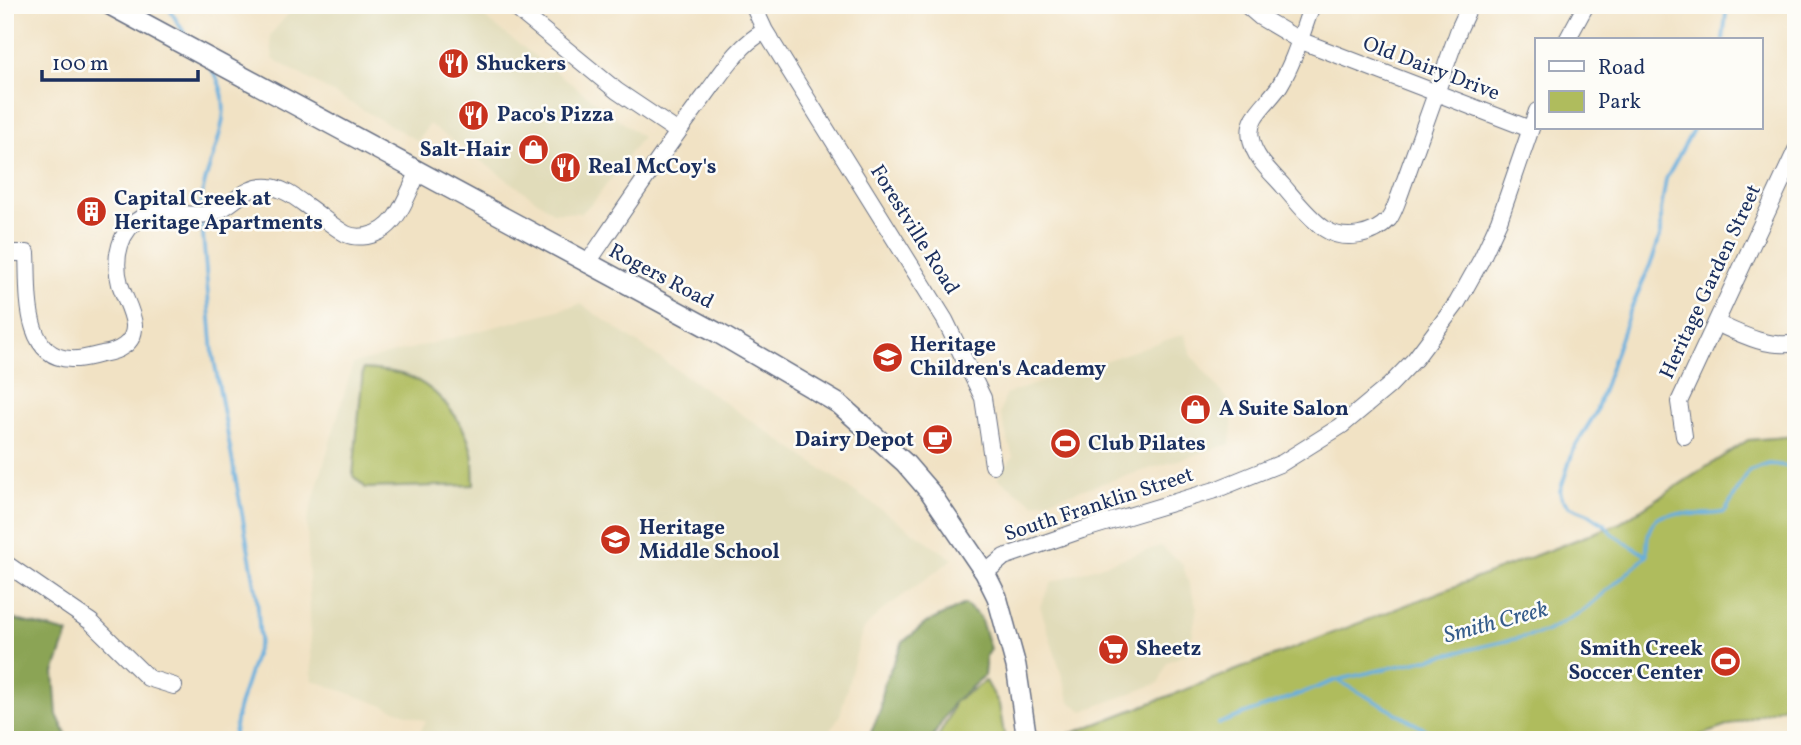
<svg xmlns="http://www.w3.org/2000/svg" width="1801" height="745" font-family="Vollkorn,serif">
  <rect width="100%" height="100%" fill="#fdfcf7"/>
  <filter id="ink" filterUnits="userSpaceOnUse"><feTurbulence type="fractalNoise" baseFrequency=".0143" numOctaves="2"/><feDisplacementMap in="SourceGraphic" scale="14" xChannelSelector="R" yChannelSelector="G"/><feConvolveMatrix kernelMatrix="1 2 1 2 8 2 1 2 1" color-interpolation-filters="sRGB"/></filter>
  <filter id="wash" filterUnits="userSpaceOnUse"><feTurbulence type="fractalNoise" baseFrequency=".00686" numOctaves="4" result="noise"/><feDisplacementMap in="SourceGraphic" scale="28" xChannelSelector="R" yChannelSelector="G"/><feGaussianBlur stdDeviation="1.57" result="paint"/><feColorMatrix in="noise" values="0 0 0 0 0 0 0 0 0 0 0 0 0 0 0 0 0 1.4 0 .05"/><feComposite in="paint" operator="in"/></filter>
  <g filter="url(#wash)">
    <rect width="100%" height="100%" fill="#f1e2c4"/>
    <path fill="#e1dcba" d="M296 5H472L491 23 642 137 595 200 581 213 553 212 429 124 418 141 273 59 270 35Z
      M581 304 953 559 879 613 862 631 840 715 824 740H415L426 721 312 680 307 521 353 364Z
      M1184 334 1192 356 1234 407 1230 444 1035 504 997 478 1013 457 1000 413 1006 394Z
      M1160 546 1182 563 1197 608 1189 653 1167 662 1159 683 1083 711 1070 702 1040 606 1052 582Z"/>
    <path fill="#afbc5d" stroke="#65765e" stroke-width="2" d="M363 369C376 370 389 371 401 374 434 383 464 419 472 452 474 462 473 474 474 485L366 488 353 476Z
      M1796 436V702L1687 740H1054L1620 523 1748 440Z
      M986 681 999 704 1005 740H936L948 719 955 701Z"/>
    <path fill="#8ba454" stroke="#536a59" stroke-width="2" d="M965 604 980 617 990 649 986 656 984 676 954 702 931 740H868L881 708 883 685 903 642 926 623Z
      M5 617 68 633 54 673 57 715 69 740H5Z"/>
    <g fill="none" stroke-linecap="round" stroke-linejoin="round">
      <path stroke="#66afde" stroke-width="3.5" d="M167 5 186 36
        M1723 40 1727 5
        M201 206C203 160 243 115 212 70
        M202 223 213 354 257 596 260 640 238 709 233 740
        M1647 556 1612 534 1605 525 1589 514 1569 506 1562 499 1560 491 1574 448 1595 414 1628 316 1653 258 1661 233V210L1666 179 1694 128
        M1647 556C1644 493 1685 522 1725 512L1749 471 1769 464 1796 467
        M1339 681 1444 740
        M1218 724 1337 680 1545 632 1583 611 1647 556"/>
    </g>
  </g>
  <g filter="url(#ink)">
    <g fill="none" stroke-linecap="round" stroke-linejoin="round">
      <defs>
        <path id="minor" d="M512 5 617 91 678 132
          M753 5 765 31 945 320 983 398 993 465
          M1246 5 1260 17 1299 40 1530 129
          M1312 5C1302 32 1295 60 1280 85 1269 103 1246 116 1251 139 1254 158 1272 173 1284 187 1296 201 1310 219 1325 229 1344 242 1374 236 1389 219 1394 212 1397 202 1400 194L1459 29 1470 5
          M1567 40 1586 5
          M5 253H27C29 288 22 358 71 359 81 360 92 356 102 354 117 352 135 344 134 325 133 312 124 297 120 284 113 259 119 228 145 216 166 207 186 218 208 214 231 210 243 184 270 187 283 188 296 198 307 206 320 215 332 226 346 234 352 237 360 237 367 236 397 231 406 197 418 173
          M587 264C625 208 663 151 704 97 722 73 738 45 765 31
          M1716 323C1740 334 1769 349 1796 343
          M1684 436 1679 402 1796 150
          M5 563 91 622 148 678 174 686
          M985 573 1004 557 1082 530 1215 490 1282 463 1341 426 1389 386 1415 359 1457 303 1481 260 1499 221 1537 111"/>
        <path id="major" d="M110 5 718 333 839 404 905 463 930 492 985 573 997 597 1016 666 1027 740"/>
      </defs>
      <use href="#minor" stroke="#666e82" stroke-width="18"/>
      <use href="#major" stroke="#666e82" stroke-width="22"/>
      <use href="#minor" stroke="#fff" stroke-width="16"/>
      <use href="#major" stroke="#fff" stroke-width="19"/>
    </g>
  </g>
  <defs>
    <symbol id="restaurant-disc" viewBox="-11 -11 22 22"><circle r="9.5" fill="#c8321e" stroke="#fdfcf7"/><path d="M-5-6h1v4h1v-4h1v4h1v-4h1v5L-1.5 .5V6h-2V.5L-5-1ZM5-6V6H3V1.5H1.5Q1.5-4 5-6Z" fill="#fff"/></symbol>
    <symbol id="shop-disc" viewBox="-11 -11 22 22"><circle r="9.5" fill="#c8321e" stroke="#fdfcf7"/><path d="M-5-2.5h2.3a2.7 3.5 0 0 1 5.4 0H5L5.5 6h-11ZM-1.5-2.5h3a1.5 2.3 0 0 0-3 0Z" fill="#fff"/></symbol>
    <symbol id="building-disc" viewBox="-11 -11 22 22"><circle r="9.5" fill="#c8321e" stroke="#fdfcf7"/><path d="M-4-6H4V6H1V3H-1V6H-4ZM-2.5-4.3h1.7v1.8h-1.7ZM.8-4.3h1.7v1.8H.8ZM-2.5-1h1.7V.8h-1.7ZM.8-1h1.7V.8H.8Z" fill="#fff"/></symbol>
    <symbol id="school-disc" viewBox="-11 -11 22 22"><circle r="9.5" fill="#c8321e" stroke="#fdfcf7"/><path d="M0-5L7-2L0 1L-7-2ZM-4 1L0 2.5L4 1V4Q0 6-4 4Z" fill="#fff"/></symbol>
    <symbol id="cafe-disc" viewBox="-11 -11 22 22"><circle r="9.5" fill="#c8321e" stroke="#fdfcf7"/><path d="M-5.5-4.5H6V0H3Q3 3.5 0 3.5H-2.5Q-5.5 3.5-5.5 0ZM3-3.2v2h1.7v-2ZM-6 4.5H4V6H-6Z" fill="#fff"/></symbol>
    <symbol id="stadium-disc" viewBox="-11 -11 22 22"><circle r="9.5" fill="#c8321e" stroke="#fdfcf7"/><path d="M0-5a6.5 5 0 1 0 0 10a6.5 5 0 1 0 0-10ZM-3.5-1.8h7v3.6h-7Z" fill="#fff"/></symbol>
    <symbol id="supermarket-disc" viewBox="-11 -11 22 22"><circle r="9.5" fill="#c8321e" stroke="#fdfcf7"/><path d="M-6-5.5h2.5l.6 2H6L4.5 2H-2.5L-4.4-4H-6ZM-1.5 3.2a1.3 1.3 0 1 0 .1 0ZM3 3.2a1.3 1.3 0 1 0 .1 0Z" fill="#fff"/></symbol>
  </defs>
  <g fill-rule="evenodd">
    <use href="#restaurant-disc" x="436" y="46" width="35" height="35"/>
    <use href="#restaurant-disc" x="456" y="98" width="35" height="35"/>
    <use href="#shop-disc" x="516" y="132" width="35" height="35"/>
    <use href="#restaurant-disc" x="548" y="150" width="35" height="35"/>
    <use href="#building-disc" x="74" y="194" width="35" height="35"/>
    <use href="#school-disc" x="870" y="340" width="35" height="35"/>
    <use href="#shop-disc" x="1178" y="392" width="35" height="35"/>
    <use href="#cafe-disc" x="920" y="422" width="35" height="35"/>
    <use href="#stadium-disc" x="1048" y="426" width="35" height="35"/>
    <use href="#school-disc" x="598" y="522" width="35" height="35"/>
    <use href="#supermarket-disc" x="1096" y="632" width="35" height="35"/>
    <use href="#stadium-disc" x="1708" y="644" width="35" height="35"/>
  </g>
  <g text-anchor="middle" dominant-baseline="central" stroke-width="5" stroke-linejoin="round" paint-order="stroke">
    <g font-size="21" font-weight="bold" fill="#1b2f5e" stroke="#fdfcf7" text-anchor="start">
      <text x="476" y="64">Shuckers</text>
      <text x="497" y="115">Paco's Pizza</text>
      <text x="511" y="150" text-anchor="end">Salt-Hair</text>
      <text x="588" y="167">Real McCoy's</text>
      <text x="114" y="199">Capital Creek at<tspan x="114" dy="24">Heritage Apartments</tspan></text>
      <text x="910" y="345">Heritage<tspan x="910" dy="24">Children's Academy</tspan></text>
      <text x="1219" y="409">A Suite Salon</text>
      <text x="914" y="440" text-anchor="end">Dairy Depot</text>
      <text x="1088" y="444">Club Pilates</text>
      <text x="639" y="528">Heritage<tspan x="639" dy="24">Middle School</tspan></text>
      <text x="1136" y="649">Sheetz</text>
      <text x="1703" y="649" text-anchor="end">Smith Creek<tspan x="1703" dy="24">Soccer Center</tspan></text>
    </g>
    <g font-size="21" fill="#1b2f5e" stroke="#fdfcf7">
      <text transform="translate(1431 69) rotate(21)">Old Dairy Drive</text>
      <text transform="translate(914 230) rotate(58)">Forestville Road</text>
      <text transform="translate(661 277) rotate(28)">Rogers Road</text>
      <text transform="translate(1711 282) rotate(-65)">Heritage Garden Street</text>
      <text transform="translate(1099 505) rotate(-18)">South Franklin Street</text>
    </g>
    <g font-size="23" font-style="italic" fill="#355c8b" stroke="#fdfcf7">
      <text transform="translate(1496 623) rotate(-15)">Smith Creek</text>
    </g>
  </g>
  <rect width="1801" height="745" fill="none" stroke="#fdfcf7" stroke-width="28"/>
  <rect x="1535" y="38" width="228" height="91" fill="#fdfcf7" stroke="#a3aaba" stroke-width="2"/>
  <rect x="1549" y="61" width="35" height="10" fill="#ffffff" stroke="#a3aaba" stroke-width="2"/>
  <text x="1598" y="74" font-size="21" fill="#1b2f5e">Road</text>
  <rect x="1549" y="91" width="35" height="21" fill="#afbc5d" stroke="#a3aaba" stroke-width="2"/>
  <text x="1598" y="108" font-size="21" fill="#1b2f5e">Park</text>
  <path d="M42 70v10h156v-10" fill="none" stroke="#1b2f5e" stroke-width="3.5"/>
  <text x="52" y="70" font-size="21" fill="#1b2f5e" stroke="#fdfcf7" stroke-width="5" paint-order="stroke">100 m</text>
</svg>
